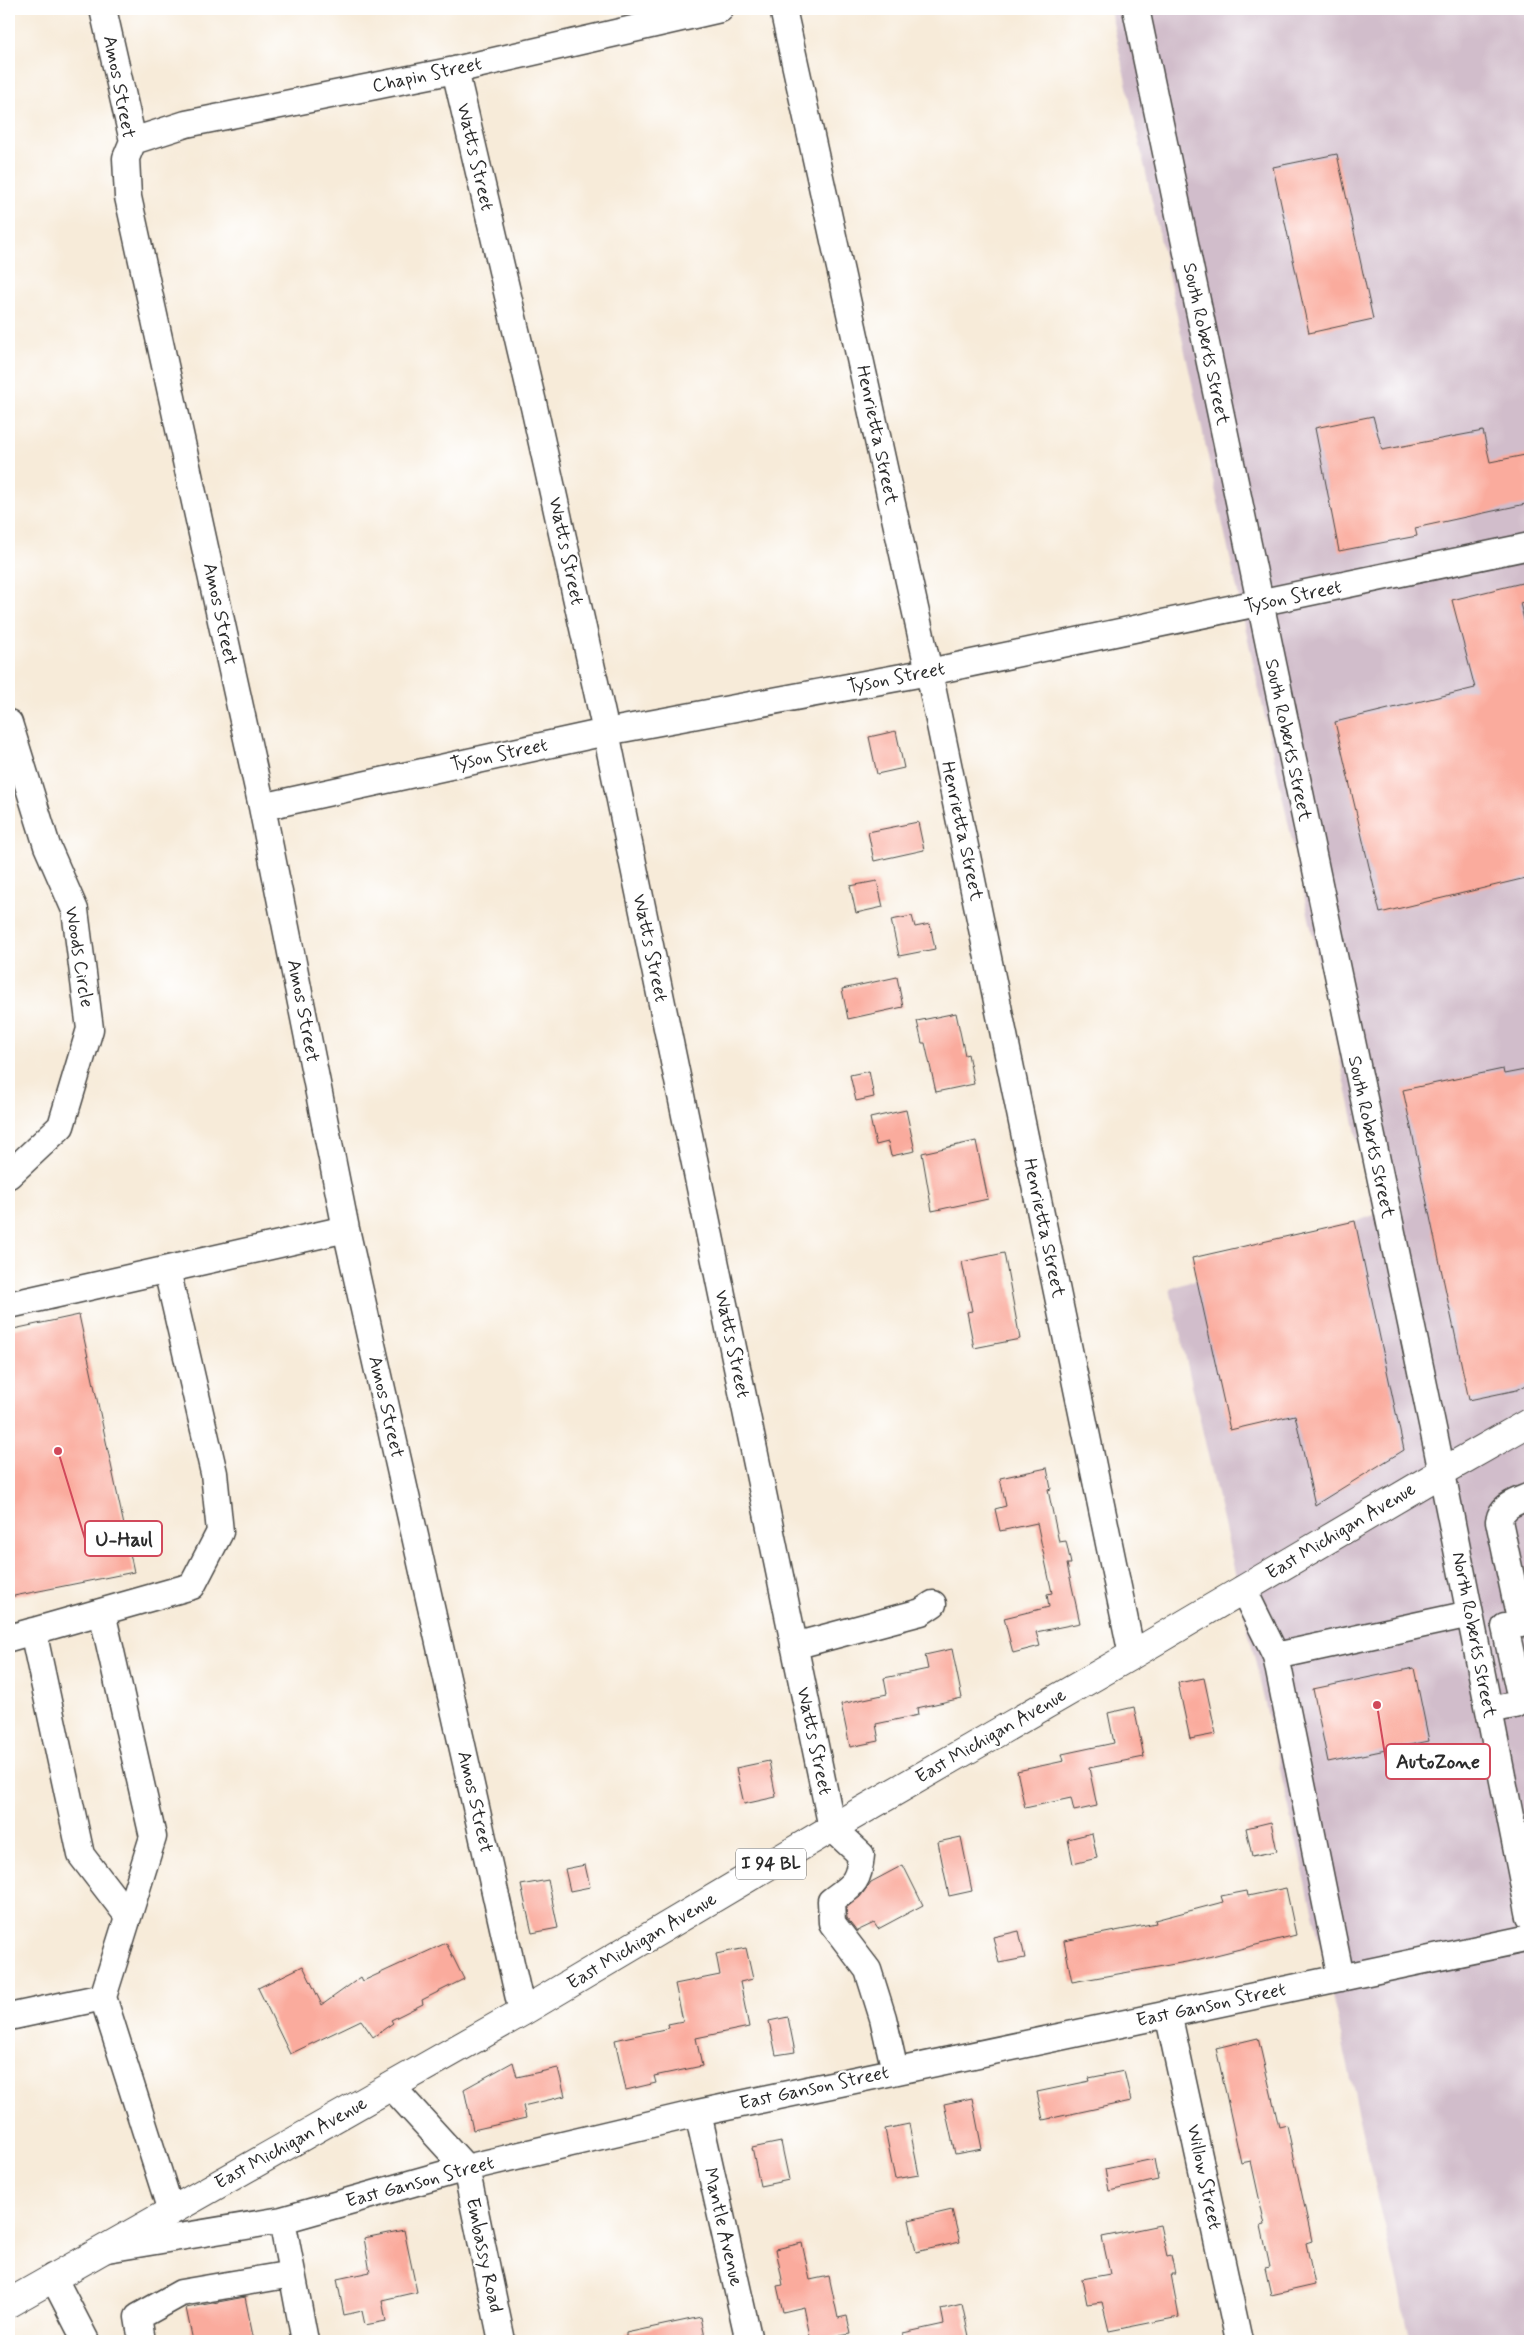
<svg xmlns="http://www.w3.org/2000/svg" width="1539" height="2350" font-family="Mynerve,sans-serif">
  <rect width="100%" height="100%" fill="#fff"/>
  <filter id="ink" filterUnits="userSpaceOnUse"><feTurbulence type="fractalNoise" baseFrequency=".02" numOctaves="2"/><feDisplacementMap in="SourceGraphic" scale="10" xChannelSelector="R" yChannelSelector="G"/><feConvolveMatrix kernelMatrix="1 2 1 2 8 2 1 2 1" color-interpolation-filters="sRGB"/></filter>
  <filter id="wash" filterUnits="userSpaceOnUse"><feTurbulence type="fractalNoise" baseFrequency=".0096" numOctaves="4" result="noise"/><feDisplacementMap in="SourceGraphic" scale="20" xChannelSelector="R" yChannelSelector="G"/><feGaussianBlur stdDeviation="1.12" result="paint"/><feColorMatrix in="noise" values="0 0 0 0 0 0 0 0 0 0 0 0 0 0 0 0 0 1.4 0 .05"/><feComposite in="paint" operator="in"/></filter>
  <g filter="url(#wash)">
    <rect width="100%" height="100%" fill="#f7ebd9"/>
    <path fill="#d1bdcb" d="M1110 9H1530V2341H1411L1170 1289 1374 1215Z"/>
    <g id="blocks">
      <path fill="#faab9d" d="M1337 154 1373 319 1309 333 1273 167Z
        M1373 416 1382 450 1483 431 1490 462 1530 454V503L1415 528 1417 536 1339 551 1315 428Z
        M1530 581V600L1520 603 1530 644V877L1380 913 1335 722 1475 688 1452 600Z
        M896 731 904 768 877 774 869 737Z
        M918 822 924 850 874 861 868 832Z
        M877 881 883 907 856 913 850 886Z
        M912 916 915 927 930 924 935 949 899 956 891 920Z
        M897 977 903 1007 848 1019 842 989Z
        M956 1013 965 1055 968 1054 974 1084 936 1092 925 1043H922L917 1021Z
        M1503 1069 1504 1074 1530 1069V1383L1517 1390 1469 1400 1403 1090Z
        M869 1071 874 1097 856 1101 850 1075Z
        M906 1110 915 1151 891 1156 888 1142 876 1145 870 1118Z
        M976 1141 988 1199 932 1211 922 1153Z
        M1355 1221 1404 1450 1315 1505 1295 1415 1230 1430 1192 1258Z
        M1004 1253 1020 1339 974 1348 967 1312 972 1311 962 1262Z
        M79 1315 134 1572 9 1597V1330Z
        M1047 1468 1051 1489 1048 1490 1059 1542 1066 1541 1071 1564H1067L1080 1623 1036 1632 1040 1646 1013 1653 1004 1618 1049 1607 1047 1594 1052 1593 1037 1523 1000 1531 995 1509 1006 1506 1000 1478Z
        M952 1649 962 1698 917 1708 918 1715 876 1724 879 1741 850 1747 841 1704 887 1694 884 1678 928 1669 925 1655Z
        M1414 1668 1429 1741 1328 1762 1313 1689Z
        M1204 1678 1216 1734 1190 1739 1178 1683Z
        M1134 1707 1144 1757 1089 1768 1097 1806 1074 1811 1071 1798 1025 1808 1017 1771 1064 1761 1062 1754 1114 1743 1108 1713Z
        M769 1761 776 1797 744 1804 736 1768Z
        M1271 1822 1277 1851 1252 1856 1246 1828Z
        M1092 1833 1097 1858 1073 1864 1068 1839Z
        M961 1837 972 1891 949 1896 938 1842Z
        M585 1865 590 1887 570 1891 565 1869Z
        M903 1865 923 1905 878 1929 874 1923 857 1931 847 1918 846 1908 860 1897 871 1882Z
        M548 1880 558 1928 532 1933 521 1885Z
        M1286 1888 1296 1935 1192 1961 1072 1982 1064 1941 1156 1923 1155 1920 1223 1902 1221 1896 1247 1891 1248 1896Z
        M1019 1931 1025 1958 999 1963 993 1937Z
        M446 1943 464 1979 422 2000 423 2004 391 2020 393 2023 373 2037 361 2020 290 2054 258 1988 303 1966 322 2005 361 1977 363 1981Z
        M746 1948 753 1979 740 1982 749 2027 696 2038 702 2066 654 2076 656 2083 626 2090 615 2040 669 2028 668 2024 683 2021 675 1984 720 1975 716 1954Z
        M788 2017 795 2052 776 2055 769 2021Z
        M1258 2038 1279 2127 1287 2125 1312 2241 1306 2243 1315 2285 1271 2295 1265 2268 1270 2267 1261 2226 1265 2225 1251 2161 1241 2163 1216 2048Z
        M513 2062 517 2077 558 2068 565 2096 523 2106 526 2118 473 2130 464 2089Z
        M1124 2071 1131 2101 1043 2120 1037 2092 1090 2081 1089 2078Z
        M972 2098 982 2149 955 2154 944 2104Z
        M909 2124 919 2175 895 2179 885 2129Z
        M781 2142 789 2180 760 2186 752 2148Z
        M1154 2159 1158 2180 1109 2191 1105 2169Z
        M952 2210 960 2242 916 2252 909 2220Z
        M1160 2225 1167 2256 1171 2255 1175 2274H1171L1179 2317 1109 2331 1102 2302 1087 2304 1082 2279 1110 2274 1102 2237Z
        M404 2230 417 2292 382 2300 386 2321 365 2325 362 2311 344 2315 337 2279 370 2272 364 2238Z
        M802 2243 810 2280 829 2276 838 2318 847 2316 851 2334 811 2341 804 2307 783 2312 777 2286 783 2285 776 2249Z
        M245 2297 254 2341H193L186 2308Z
        M962 2304 970 2341H904L903 2333 944 2324 941 2309Z
        M701 2317 706 2341H626V2333Z"/>
    </g>
  </g>
  <g filter="url(#ink)">
    <use href="#blocks" fill-opacity="0" stroke="#4a4845" stroke-width="1"/>
    <g fill="none" stroke-linecap="round" stroke-linejoin="round">
      <defs>
        <path id="minor" d="M103 9 133 141 126 158 128 197 262 807 346 1229 522 2012
          M783 9 929 672 1132 1655
          M1136 9 1436 1443 1530 1917
          M455 70 534 407 606 732 832 1828 861 1855C859 1883 852 1885 831 1901L832 1923 868 1970 883 2018 895 2071
          M133 141 186 124 455 70 720 9
          M9 723 47 846 75 910 90 1029 61 1126 9 1175
          M262 807 606 732 929 672 1530 546
          M9 1305 346 1229
          M1243 1589 1276 1656 1341 1978
          M102 1612 153 1837 103 1997
          M1521 1624 1499 1521C1502 1505 1516 1502 1530 1496
          M33 1631 81 1855 128 1916
          M9 1638 192 1586 220 1532 214 1473 167 1270
          M794 1646 921 1612 933 1604
          M1276 1656 1470 1614
          M1489 1710 1514 1705 1519 1702 1520 1695 1505 1627
          M1168 2013 1239 2341
          M9 2017 103 1997 171 2211
          M392 2087 466 2168 502 2341
          M698 2113 749 2341
          M282 2220 305 2341
          M107 2249 282 2220 466 2168 698 2113 1530 1938
          M53 2277 86 2341
          M142 2341 138 2317 181 2293 292 2274"/>
        <path id="major" d="M9 2303 522 2012 832 1828 1132 1655 1442 1472 1530 1422"/>
      </defs>
      <use href="#minor" stroke="#4a4845" stroke-width="29"/>
      <use href="#major" stroke="#4a4845" stroke-width="30"/>
      <use href="#minor" stroke="#fff" stroke-width="26"/>
      <use href="#major" stroke="#fff" stroke-width="28"/>
    </g>
  </g>
  <g text-anchor="middle" dominant-baseline="central" stroke-width="4.5" stroke-linejoin="round" paint-order="stroke">
    <rect fill="#fff" stroke="#6b6b6b" stroke-width="1" x="736" y="1848.5" width="70" height="31" rx="4"/>
    <g font-size="18" font-weight="bold" fill="#2b2b2b">
      <text x="771" y="1864">I 94 BL</text>
    </g>
    <g font-size="19" fill="#2b2b2b" stroke="#fff">
      <text transform="translate(427 75) rotate(-12)">Chapin Street</text>
      <text transform="translate(119 87) rotate(79)">Amos Street</text>
      <text transform="translate(475 157) rotate(77)">Watts Street</text>
      <text transform="translate(1206 344) rotate(78)">South Roberts Street</text>
      <text transform="translate(877 435) rotate(78)">Henrietta Street</text>
      <text transform="translate(566 551) rotate(78)">Watts Street</text>
      <text transform="translate(1293 597) rotate(-12)">Tyson Street</text>
      <text transform="translate(220 614) rotate(78)">Amos Street</text>
      <text transform="translate(896 678) rotate(-11)">Tyson Street</text>
      <text transform="translate(1288 740) rotate(78)">South Roberts Street</text>
      <text transform="translate(499 755) rotate(-12)">Tyson Street</text>
      <text transform="translate(962 831) rotate(78)">Henrietta Street</text>
      <text transform="translate(650 948) rotate(78)">Watts Street</text>
      <text transform="translate(79 957) rotate(81)">Woods Circle</text>
      <text transform="translate(303 1011) rotate(79)">Amos Street</text>
      <text transform="translate(1371 1137) rotate(78)">South Roberts Street</text>
      <text transform="translate(1044 1228) rotate(78)">Henrietta Street</text>
      <text transform="translate(732 1344) rotate(78)">Watts Street</text>
      <text transform="translate(386 1407) rotate(77)">Amos Street</text>
      <text transform="translate(1341 1531) rotate(-31)">East Michigan Avenue</text>
      <text transform="translate(1474 1635) rotate(79)">North Roberts Street</text>
      <text transform="translate(991 1736) rotate(-30)">East Michigan Avenue</text>
      <text transform="translate(814 1741) rotate(78)">Watts Street</text>
      <text transform="translate(475 1802) rotate(77)">Amos Street</text>
      <text transform="translate(642 1941) rotate(-31)">East Michigan Avenue</text>
      <text transform="translate(1211 2005) rotate(-12)">East Ganson Street</text>
      <text transform="translate(814 2088) rotate(-12)">East Ganson Street</text>
      <text transform="translate(291 2143) rotate(-29)">East Michigan Avenue</text>
      <text transform="translate(1204 2177) rotate(78)">Willow Street</text>
      <text transform="translate(420 2182) rotate(-15)">East Ganson Street</text>
      <text transform="translate(723 2227) rotate(77)">Mantle Avenue</text>
      <text transform="translate(484 2255) rotate(78)">Embassy Road</text>
    </g>
  </g>
  <path fill="none" stroke="#d1495b" stroke-width="2" d="M58 1451L85 1539M1377 1705L1386 1761"/>
  <g fill="#d1495b" stroke="#fff" stroke-width="2">
    <circle cx="58" cy="1451" r="5"/>
    <circle cx="1377" cy="1705" r="5"/>
  </g>
  <g fill="#fff" stroke="#d1495b" stroke-width="2">
    <rect x="85" y="1521" width="77" height="35" rx="5"/>
    <rect x="1386" y="1744" width="104" height="35" rx="5"/>
  </g>
  <g font-size="20" text-anchor="middle" font-weight="bold" fill="#2b2b2b">
    <text x="124" y="1546">U-Haul</text>
    <text x="1438" y="1768">AutoZone</text>
  </g>
  <rect width="1539" height="2350" fill="none" stroke="#fff" stroke-width="30"/>
</svg>
